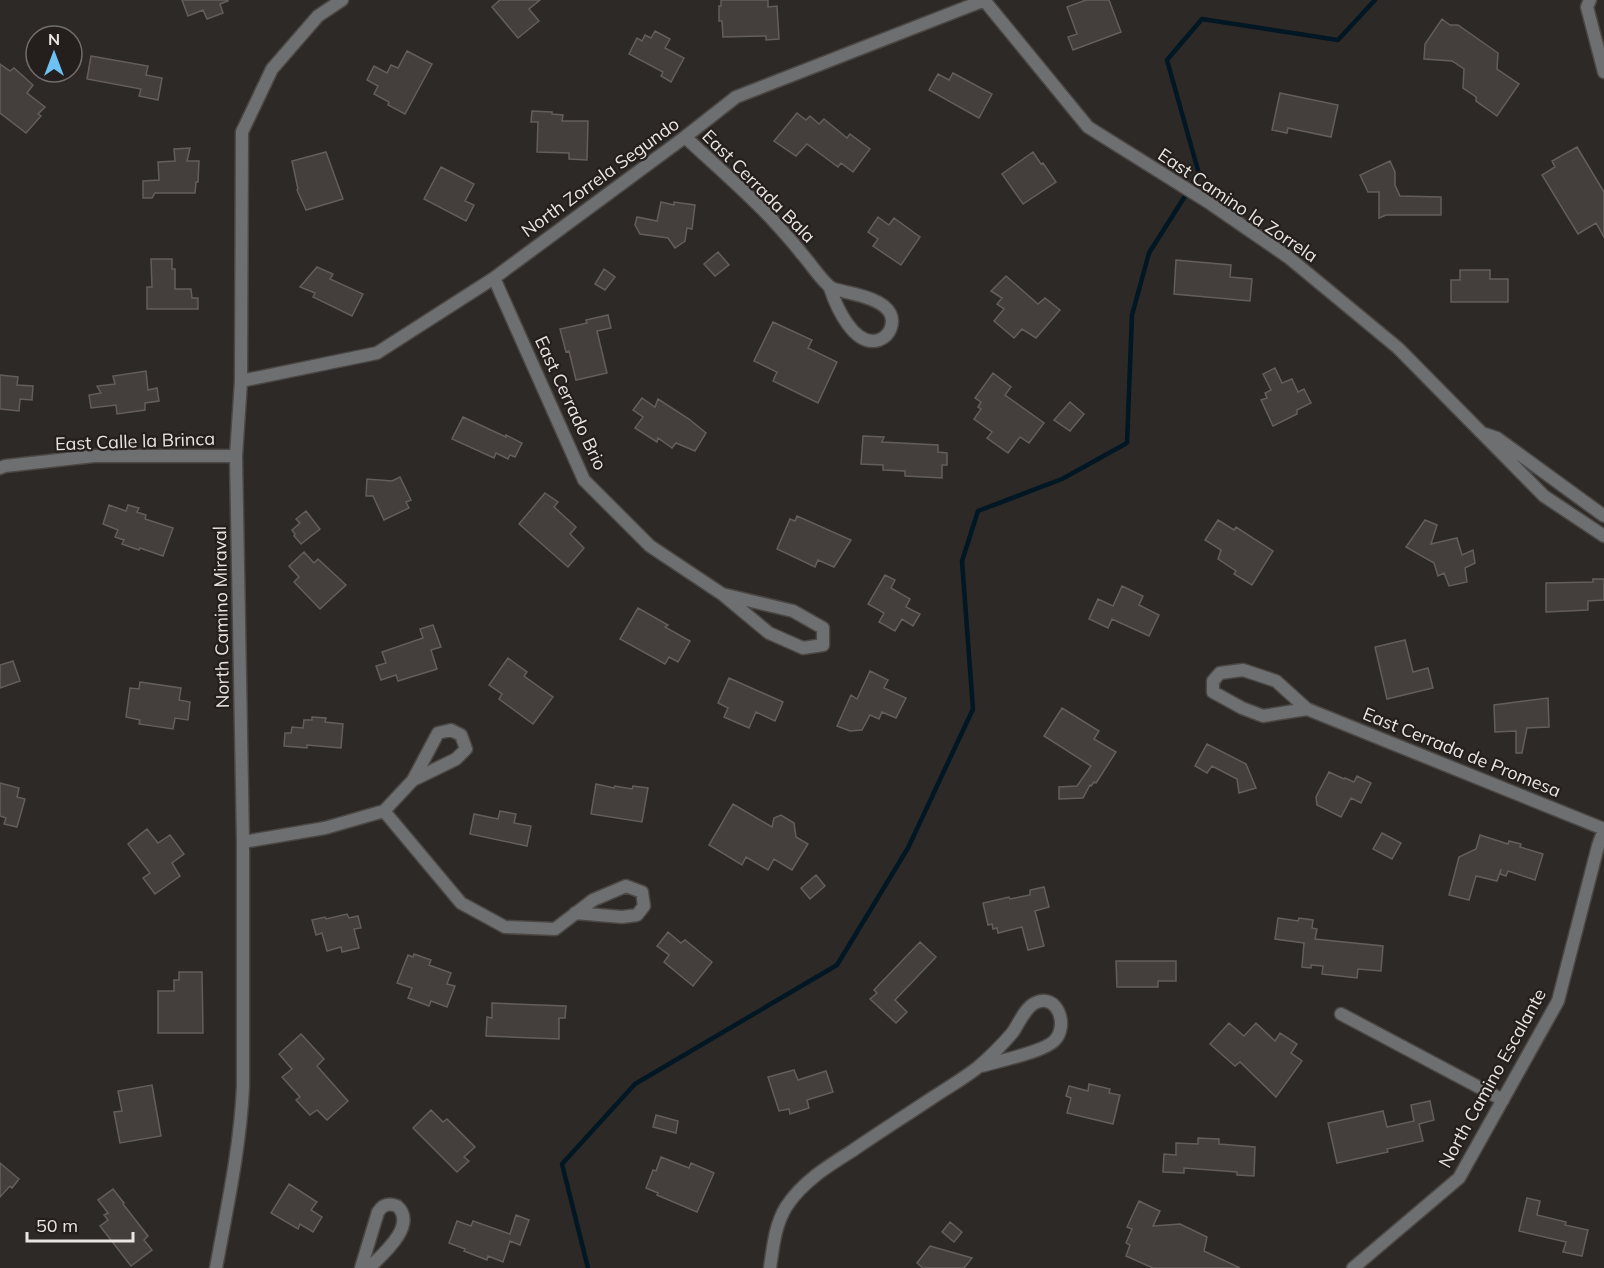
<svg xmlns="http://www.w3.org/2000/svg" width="1604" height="1268" font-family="Mulish,sans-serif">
  <rect width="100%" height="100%" fill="#2d2926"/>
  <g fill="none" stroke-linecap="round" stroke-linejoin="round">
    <path stroke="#011723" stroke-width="4.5" d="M588 1268 562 1164 635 1084 837 965 908 848 973 709 962 561 978 511 1062 479 1127 443 1132 315 1149 253 1199 174 1167 60 1202 19 1338 40 1375 0"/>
  </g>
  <path fill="#443f3c" stroke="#635e5b" stroke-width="1.5" d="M182 0H227L228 1 220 4 223 13 207 19 203 10 188 16Z
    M500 0H540L529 9 539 21 518 38 492 7Z
    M721 0H768V7L777 6 779 39 766 40V36L723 37 722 21H719V6H721Z
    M1086 0H1109L1121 32 1073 50 1068 37 1077 34 1067 7Z
    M1442 19 1450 25H1458L1498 53 1497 69 1519 84 1497 116 1476 101V97L1463 88 1464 69 1452 61 1424 59 1425 44Z
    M655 31 670 39 665 48 684 58 671 82 661 76 663 72 629 54 637 38 642 41 645 35 651 38Z
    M407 51 432 64 405 114 388 105 389 102 374 94 378 86 367 80 374 66 387 73 391 65 398 68Z
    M91 56 148 66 146 75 162 78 158 100 139 96 141 89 87 79Z
    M0 64 10 71 14 68 33 85 27 93 45 107 38 114 41 116 26 133 0 113Z
    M953 73 992 94 979 118 929 90 938 74 949 80Z
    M1280 93 1338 105 1331 137 1288 128 1287 133 1272 130Z
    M532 111 552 112V114L563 115 562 121H588L587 160 569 159V153L537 152 538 122H531Z
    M797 113 806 120 810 116 819 124 824 119 847 138 850 134 870 149 853 172 841 163 838 167 807 144 796 156 774 141Z
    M1577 147 1604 192V237L1596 223 1578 234 1542 175 1555 167 1552 161Z
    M190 148 187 161H199L198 182H196L195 193H155L152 198H143V181L159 180 158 162 175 161 174 149Z
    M326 152 343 199 306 210 297 190 298 189 292 161Z
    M1033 152 1041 164 1043 163 1056 182 1023 204 1002 174Z
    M1390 161 1395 172V185L1400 196 1441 197V215H1386L1379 218V192H1368L1360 175Z
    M441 167 474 184 465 201 474 205 466 221 424 199Z
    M661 202 674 205V202L695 205 692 229 687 228 685 241 675 248 668 238 640 234 635 225 637 217 657 221Z
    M878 217 889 225 894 218 920 237 901 265 873 246 878 239 868 232Z
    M718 252 729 265 715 276 704 264Z
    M151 259H172V269H175V289H191L192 298H198V309H147V287H152Z
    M1176 260 1231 265 1230 277 1252 279 1250 301 1174 294Z
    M317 267 333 274 330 279 363 294 352 316 313 297 315 293 300 287Z
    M604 269 615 277 605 290 595 284Z
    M1460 270H1490V279H1508V302H1451V280H1460Z
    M1006 276 1038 304 1045 298 1060 310 1036 338 1022 329 1014 338 994 321 1004 309 997 304 1002 298 991 291Z
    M608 315 611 328 597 331 607 373 576 380 569 351 566 352 560 329 587 323 586 320Z
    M773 322 812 340 808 348 837 362 818 403 773 381 777 372 754 361Z
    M1275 368 1282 383 1292 379 1298 392 1304 389 1311 403 1297 410V414L1273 426 1261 400 1267 398 1265 393 1271 390 1263 374Z
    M146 371 148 390 157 388 159 401 145 403V410L117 414 116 405 91 408 89 395 101 393 97 386 115 384 113 376Z
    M993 373 1011 387 1005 395 1044 423 1029 443 1020 437 1008 453 987 438 992 432 974 419 981 409 978 407 981 402 975 398Z
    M0 375 18 377 17 385 33 386 32 400 20 399 19 411 0 409Z
    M642 398 655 407 658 399 689 419 706 433 695 451 676 443 672 448 658 438 657 442 635 428 643 417 633 410Z
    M1070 402 1084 414 1070 431 1054 420Z
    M463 417 506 437V435L522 443 515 457 510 455 508 459 496 453 494 458 452 439Z
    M863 436 884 437 882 442 938 445V452L947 453V465H942V478L905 476V471L883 470V465L861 464Z
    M400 477 411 500 406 502 409 508 384 520 373 496H366L367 479 392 481Z
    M545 493 558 502 554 507 576 527 570 534 584 548 568 567 519 524Z
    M109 505 126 511 128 505 139 508 137 512 146 515 145 519 173 528 163 556 140 548 139 550 122 544 124 540 115 537 118 530 103 524Z
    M306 511 320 529 301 544 294 536 295 534 292 530 300 523 296 519Z
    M797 516 851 540 834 567 818 560 815 567 777 549 790 519 795 521Z
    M1218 520 1234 530 1236 527 1273 551 1252 585 1234 574 1236 571 1218 559 1221 550 1205 540Z
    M1425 520 1437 525 1431 544 1457 538 1462 555 1473 550 1475 563 1465 568 1467 582 1449 586 1444 573 1438 576 1434 563 1406 547Z
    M304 552 314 563 318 559 346 585 320 609 294 582 299 577 289 566Z
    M885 575 895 580 891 588 910 599 906 607 920 614 913 626 902 619 895 631 879 622 884 613 868 604Z
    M1593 579H1604V600L1588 601V610L1546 612V583L1593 582Z
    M1122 586 1143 596 1139 605 1159 615 1149 636 1112 619 1108 628 1089 619 1098 599 1113 606Z
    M638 608 668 625 665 627 690 641 678 662 669 657 665 664 620 639Z
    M433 625 441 647 431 650 437 669 398 681 396 675 381 680 376 666 386 663 382 652 423 638 420 629Z
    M1405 640 1413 672 1428 668 1433 688 1387 699 1375 647Z
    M508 658 527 672 524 676 553 697 533 724 499 699 502 694 489 685Z
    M13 661 20 681 0 688V665Z
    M870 671 888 680 884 688 906 698 896 718 882 712 879 719 870 715 862 730 850 731 837 726 851 695 857 699Z
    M729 678 783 702 775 721 756 712 749 728 724 717 728 708 718 703Z
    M140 682 181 688 179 700 190 702 188 720 175 718 173 729 139 724 140 720 126 717 130 688 139 689Z
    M1548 698 1549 727 1527 728 1522 753H1516V731L1495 732 1494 705Z
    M1062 708 1099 731 1094 739 1116 752 1096 783 1094 782 1091 786 1090 785 1083 798 1059 799V787L1077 786 1091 766 1044 736Z
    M312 717 326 718 325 722 343 724 341 748 307 745V748L284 746 285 733H291L292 727 303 728 304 720H312Z
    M1207 744 1246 764 1256 788 1239 793 1237 779 1212 766 1207 773 1195 766Z
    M1329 772 1344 779 1345 778 1354 782 1357 776 1371 783 1361 803 1351 798 1341 817 1317 805 1316 797Z
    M0 783 19 788 17 797 25 799 17 827 4 824 6 818 0 816Z
    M596 784 614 788 615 786 632 789 633 786 648 788 642 822 591 814Z
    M733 804 772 827 774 818 781 815 794 823 796 837 808 844 792 870 774 859 768 870 746 857 742 865 709 845Z
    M500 811 516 814 514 823 531 826 527 846 470 834 474 814 498 819Z
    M147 829 158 843 170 835 184 854 172 863 180 876 155 894 143 878 150 873 128 844Z
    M1382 833 1401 843 1392 859 1373 849Z
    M1480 835 1508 844 1509 841 1521 844 1520 847 1543 854 1535 880 1508 871 1506 876 1500 874 1501 869 1497 881 1476 876 1469 900 1449 895 1459 857 1476 849Z
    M816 875 825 886 810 899 801 888Z
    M1044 887 1049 907 1035 911 1044 946 1028 950 1022 927 998 933 997 928 993 929 992 924 988 925 983 903 1009 897 1010 899 1030 895V890Z
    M347 914 349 918 358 916 361 928 354 929 359 948 342 952 341 947 327 951 322 933 316 935 312 920 325 917 326 919Z
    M1278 918 1298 921 1299 918 1313 920 1312 928 1317 929 1315 939 1383 946 1381 971 1358 969 1357 978 1322 974 1323 966 1311 965V968L1302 967 1304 943 1275 939Z
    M668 932 681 943 685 940 712 962 693 986 664 962 669 955 657 946Z
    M920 942 936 957 895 1000 907 1012 896 1023 870 999 877 993 874 990Z
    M414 954 431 960 429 965 451 973 447 984 455 986 447 1007 431 1001 429 1006 408 998 412 988 397 983 408 955 413 957Z
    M1116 961H1176V981H1158V987H1117Z
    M179 972H202L203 1033H158V991H174V980H179Z
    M492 1003 566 1006 565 1018H559V1039L486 1036 487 1017 492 1018Z
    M1229 1023 1244 1036 1256 1023 1275 1041 1280 1033 1297 1044 1291 1053 1302 1061 1276 1097 1240 1062 1235 1066 1210 1044Z
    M301 1034 324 1059 317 1066 348 1101 327 1120 317 1110 310 1115 296 1100 300 1097 282 1077 292 1069 279 1054Z
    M794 1070 798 1080 826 1071 833 1092 807 1100 809 1108 790 1114 789 1109 779 1111 768 1077Z
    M1089 1084 1110 1089 1109 1093 1120 1095 1113 1124 1067 1113 1071 1098 1066 1096 1069 1086 1088 1091Z
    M152 1085 161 1136 120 1143 114 1112 122 1111 118 1091Z
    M1430 1101 1434 1120 1419 1124 1423 1141 1387 1149 1388 1152 1337 1163 1328 1123 1383 1111 1387 1127 1414 1121 1411 1105Z
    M431 1110 443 1122 447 1119 475 1147 464 1157 469 1161 457 1172 413 1128Z
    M656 1115 678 1121 676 1133 653 1127Z
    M1198 1138 1219 1139V1144L1255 1147 1254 1176 1237 1175V1172L1184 1168V1173L1163 1172 1164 1154 1176 1155V1143L1198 1144Z
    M661 1157 689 1168 691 1163 714 1173 697 1212 657 1195 658 1193 646 1188 653 1170 656 1171Z
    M0 1163 19 1179 12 1188 10 1186 0 1197Z
    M289 1184 317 1202 311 1210 322 1217 313 1232 300 1224 298 1229 271 1213Z
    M113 1189 124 1203 123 1204 148 1236 144 1240 152 1250 131 1266 100 1226 108 1220 104 1215 108 1213 98 1200Z
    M1527 1198 1540 1201 1537 1215 1566 1222 1565 1225 1588 1230 1582 1256 1563 1252 1566 1242 1519 1231Z
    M1139 1201 1160 1211 1153 1226 1180 1224 1207 1237 1204 1251 1240 1268H1153L1126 1256 1130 1245 1126 1243 1132 1229 1127 1227Z
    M516 1215 529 1220 520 1245 510 1241 503 1262 488 1256 487 1260 464 1251 465 1249 449 1243 457 1221 471 1226 473 1221 510 1234Z
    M950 1222 962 1232 954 1242 942 1232Z
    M930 1246 972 1258 964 1268H923L917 1263Z"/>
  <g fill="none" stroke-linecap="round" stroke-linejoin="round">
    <defs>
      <path id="street" d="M984 0 1088 127 1211 204 1288 257 1398 348 1544 496 1604 536
        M1590 0 1587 7 1604 72
        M685 137C713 163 742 188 769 216 780 228 792 241 802 254 811 264 819 277 829 286 833 290 840 290 846 292 859 295 883 300 890 313 895 323 890 336 879 340 854 348 836 306 830 288
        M494 278 584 480 650 546 722 594 793 611 823 628V645L803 648 769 633 722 594
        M241 381 377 353 494 278 685 137 736 97 985 0
        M1485 434 1497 438 1604 516
        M0 468 5 466 94 456H236
        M1307 709 1263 716 1242 708 1213 692V681L1220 673 1243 670 1276 681 1307 709 1604 829
        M384 811 413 780 456 759 466 749 461 735 451 730 438 733 413 780
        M243 842 325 828 384 811 461 903 505 927 555 929 593 900 626 886 642 892 644 906 637 915 622 917 575 913
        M1341 1014 1503 1100
        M216 1268C227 1207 240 1149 243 1087V842L236 456 241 381 242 132 272 69 318 16 342 0
        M361 1268 378 1212C383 1204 389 1203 397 1206 418 1225 382 1255 369 1268
        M770 1268C773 1247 775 1225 786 1207 802 1182 828 1166 852 1151 878 1133 905 1116 932 1098 947 1088 963 1079 977 1068 990 1057 1002 1045 1013 1032 1019 1023 1025 1008 1035 1003 1057 992 1069 1025 1055 1040 1045 1052 994 1062 978 1067
        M1353 1268 1459 1178 1558 1001 1598 846 1604 829"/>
    </defs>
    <use href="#street" stroke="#4b4744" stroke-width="15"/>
    <use href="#street" stroke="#6d6f71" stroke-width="12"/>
  </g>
  <g text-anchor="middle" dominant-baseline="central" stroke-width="4.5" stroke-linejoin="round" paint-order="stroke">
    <g font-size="18" fill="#e8e5e3" stroke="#241f1c">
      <text transform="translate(600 177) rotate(-36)">North Zorrela Segundo</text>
      <text transform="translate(759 186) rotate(45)">East Cerrada Bala</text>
      <text transform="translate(1238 205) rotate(34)">East Camino la Zorrela</text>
      <text transform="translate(571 403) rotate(65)">East Cerrado Brio</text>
      <text transform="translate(135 441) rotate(-2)">East Calle la Brinca</text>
      <text transform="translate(221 617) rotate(-91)">North Camino Miraval</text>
      <text transform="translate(1462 752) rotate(22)">East Cerrada de Promesa</text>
      <text transform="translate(1492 1078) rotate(-61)">North Camino Escalante</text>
    </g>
  </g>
  <g transform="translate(54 54)"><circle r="28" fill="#241f1c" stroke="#726e6c" stroke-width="1.5"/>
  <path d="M0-4.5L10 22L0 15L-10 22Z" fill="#6dc2f3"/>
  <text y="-9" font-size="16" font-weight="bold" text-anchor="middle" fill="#e8e5e3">N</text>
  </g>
  <path d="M27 1232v9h106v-9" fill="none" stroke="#e8e5e3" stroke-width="3"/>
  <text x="36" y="1232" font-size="18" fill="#e8e5e3" stroke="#241f1c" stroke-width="4.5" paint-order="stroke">50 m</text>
</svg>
